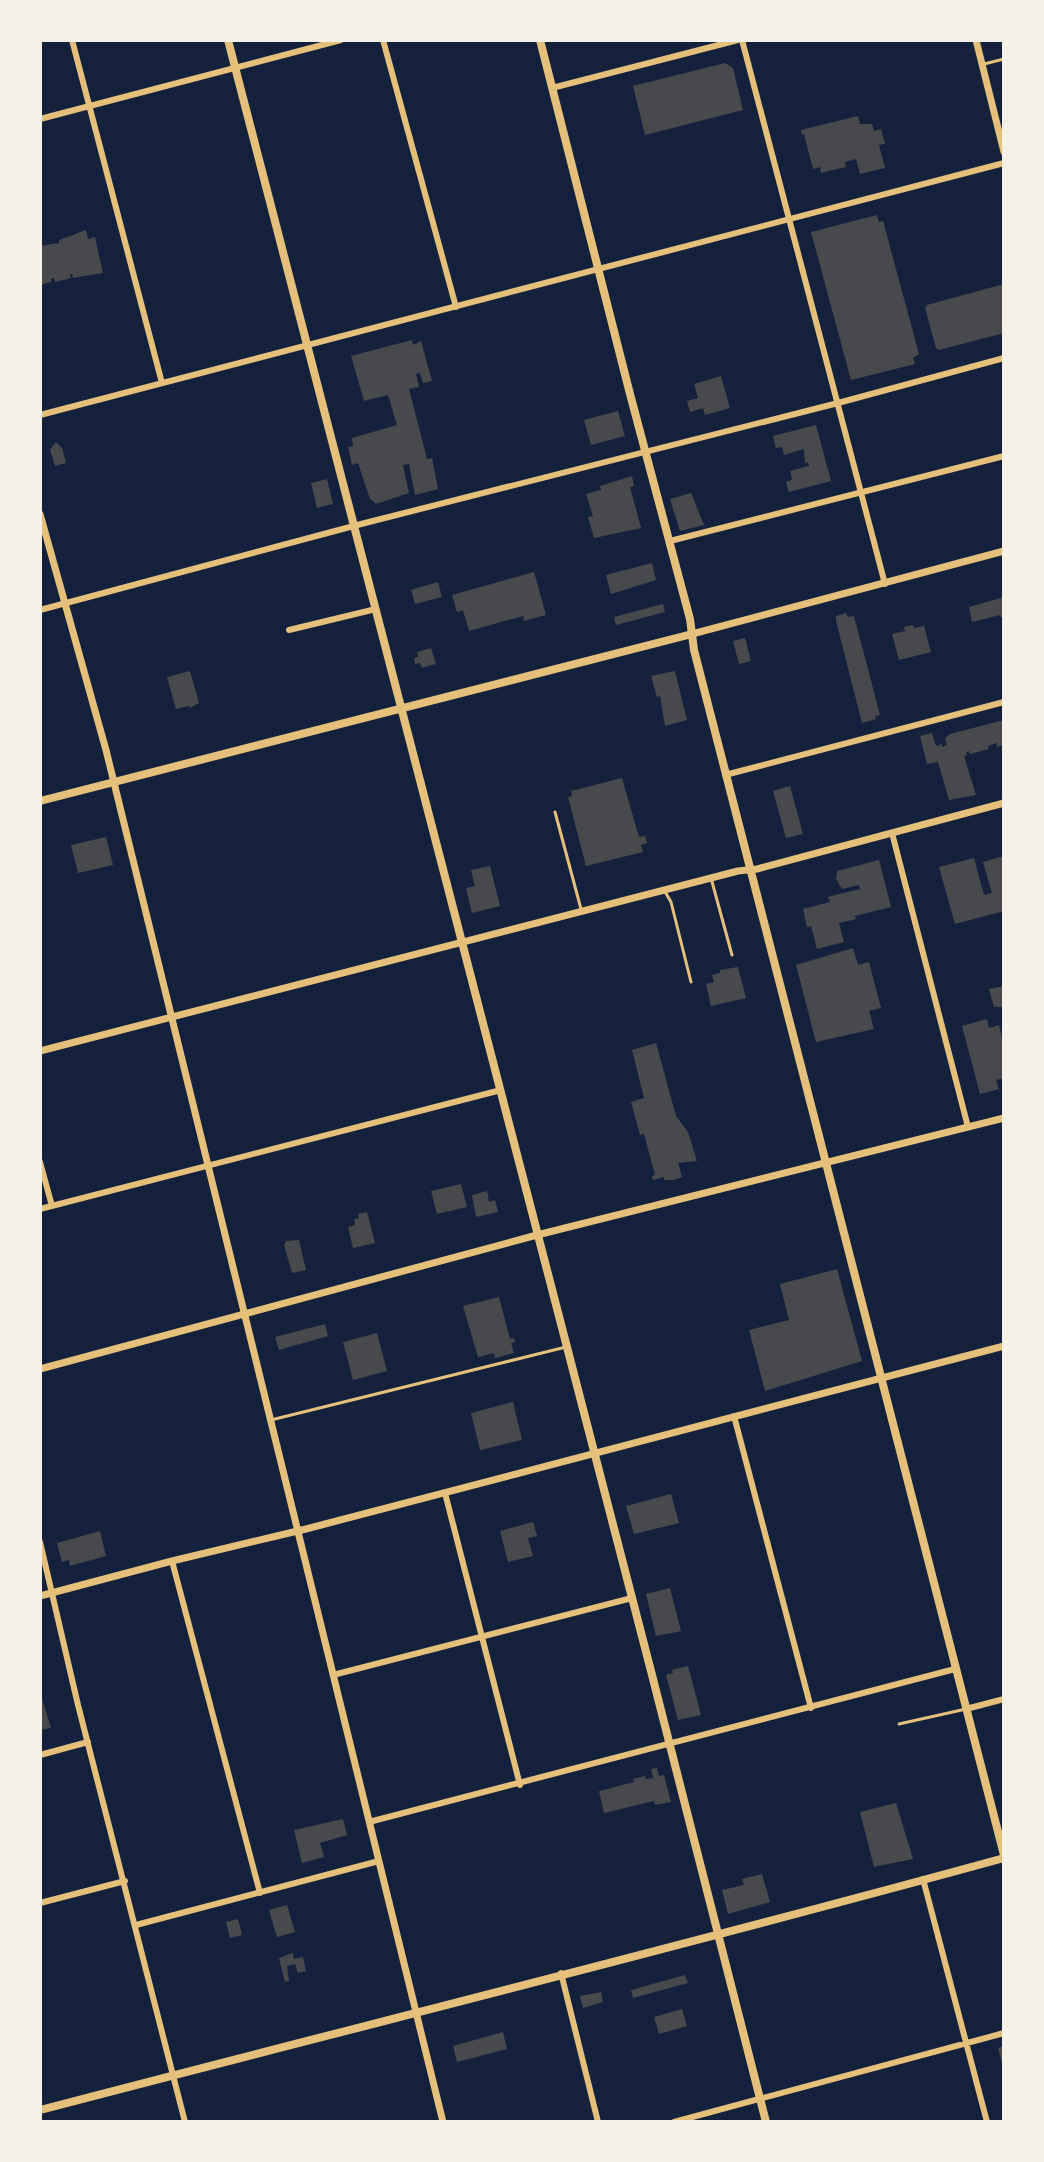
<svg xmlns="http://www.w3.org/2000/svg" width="1044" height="2162" font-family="Georgia,serif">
  <rect width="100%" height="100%" fill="#14213d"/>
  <path fill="#48494c" d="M725 63 733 68 743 110 645 135 633 86Z
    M858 116 860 124H872L874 131 881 129 885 144 879 145 885 168 860 174 856 159 845 162 846 167 821 173 820 167 813 169 804 134 802 135 801 130Z
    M877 215 879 222 883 221 919 354 913 358 915 364 851 380 811 232Z
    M86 230 88 239 95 237 103 273 73 278 72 274H70L71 278 55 282 54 278 51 279V282L40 285V246L59 243V240Z
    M1004 284V333L939 350 936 348 925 308 927 305Z
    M412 340 413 345 421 341 432 381 423 383 420 373 416 374 419 387 409 389 427 459 432 458 438 489 415 495 409 464 403 465 409 493 376 504 370 499 358 463 352 465 348 447 353 446 352 438 397 425 388 395 364 401 351 356Z
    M721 376 730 408 705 415 703 408 690 412 687 401 698 398 694 384Z
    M618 411 625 436 591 445 584 420Z
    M816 425 831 481 789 492 786 482 792 480 790 471 809 466 808 462 805 463 804 449 784 455 782 447 776 448 773 436Z
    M56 442 62 448 66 463 55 466 50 450Z
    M632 476 634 486 630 487 641 528 594 538 588 517 593 516 586 494 601 490 600 486Z
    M327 479 333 504 317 508 311 483Z
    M691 493 704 525 680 531 670 499Z
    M652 563 656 580 611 594 606 575Z
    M534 572 546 615 524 621 523 616 469 631 463 610 457 612 452 595Z
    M438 582 442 597 415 604 411 590Z
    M1004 597V616L1000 617V615L972 622 969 607Z
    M663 604 665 612 616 625 614 617Z
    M846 613 848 617 854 616 880 715 875 716 876 719 862 723 836 621V616Z
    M913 625 914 628 924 626 931 652 899 660 892 634 905 631 904 627Z
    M745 638 751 661 739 664 733 641Z
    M431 648 436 664 422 668 420 663 415 664 414 658 418 657 417 652Z
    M190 671 199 703 190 708 189 706 176 709 167 677Z
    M675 671 687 720 665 726 660 696 657 697 651 676Z
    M1004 720V745L997 747V743L988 746 989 749 970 754 969 751 966 752 967 755 964 756 976 795 949 800 938 762 927 764 920 736 932 733 936 746 942 744V747L947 745 945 738 950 734Z
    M622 778 639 837 645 836 647 843 641 845 643 852 586 866 568 797 572 796 571 791Z
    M790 786 803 834 786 838 773 791Z
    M106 837 113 865 78 873 71 845Z
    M1004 856V911L955 924 939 867 974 858 984 895 992 893 983 862Z
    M879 860 891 907 855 916 856 919 839 923 844 942 817 949 811 926 807 927 803 909 830 902 828 897 860 889 859 885 842 889 836 879 837 871Z
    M490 866 500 906 472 913 466 888 475 886 471 870Z
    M853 948 858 965 869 962 881 1008 869 1011 874 1029 816 1042 796 965Z
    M738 967 746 998 711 1006 706 984 714 982 712 975 720 973V970Z
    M1004 986V1007H994L989 989Z
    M987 1019 989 1028 999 1025 1004 1046V1078L996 1080 999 1089 980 1094 962 1026Z
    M656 1043 676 1116 688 1132 697 1161 678 1163 682 1177 674 1180H664V1177L653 1180 652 1176 655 1175 644 1134 640 1135 631 1102 644 1098 632 1050Z
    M461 1184 467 1207 437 1214 431 1191Z
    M487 1191 489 1202 495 1200 498 1212 476 1217 472 1195Z
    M367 1212 375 1243 353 1248 348 1227 355 1225 354 1219 359 1218 358 1214Z
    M299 1240 306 1270 292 1273 284 1245 286 1241Z
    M837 1269 862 1361 765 1391 749 1330 789 1320 780 1284Z
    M499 1297 510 1339 514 1338 515 1342 511 1343 514 1353 495 1358 494 1353 478 1357 463 1306Z
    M325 1324 328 1336 279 1350 275 1337Z
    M377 1333 387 1371 353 1380 343 1342Z
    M513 1402 522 1440 480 1450 471 1413Z
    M671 1494 679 1523 634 1534 626 1506Z
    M533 1522 537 1536 528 1538 533 1556 508 1562 500 1531Z
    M100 1531 106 1556 70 1566 69 1560 62 1562 57 1543Z
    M670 1588 681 1631 656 1636 646 1594Z
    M688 1666 701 1715 678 1720 666 1675 673 1673 672 1670Z
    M40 1692 51 1728 40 1730Z
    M657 1768 659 1776 664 1775 671 1802 655 1805 654 1801 604 1813 599 1791 634 1782 633 1779 645 1776 646 1779 653 1778 651 1769Z
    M896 1803 913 1859 874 1867 860 1812Z
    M343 1819 347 1835 320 1843 324 1857 302 1863 294 1830Z
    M762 1874 770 1902 728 1914 722 1890 744 1885 742 1879Z
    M287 1905 295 1932 277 1937 269 1910Z
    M238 1919 242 1935 230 1938 226 1922Z
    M293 1953 294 1959 303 1957 306 1971 298 1973 295 1964 287 1966 289 1981 285 1982 279 1958Z
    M685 1975 688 1983 633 1998 631 1990Z
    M601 1992 603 2002 583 2008 580 1996Z
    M682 2009 687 2026 659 2034 654 2017Z
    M503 2032 507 2049 457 2062 453 2046Z
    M1004 2046V2066L1003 2067 998 2048Z"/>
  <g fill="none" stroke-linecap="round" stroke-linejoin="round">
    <path stroke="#e5c07b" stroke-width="3" d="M984 64 1004 59
      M555 812 581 909
      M711 878 732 955
      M664 890 671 902 691 982
      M271 1420 566 1347
      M899 1724 966 1709"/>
    <path stroke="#e5c07b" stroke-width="6" d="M72 40 162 383
      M383 40 456 307
      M742 40 885 584
      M552 88 738 40
      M40 119 341 40
      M40 415 1004 163
      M670 541 1004 456
      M40 610 365 523 838 403 1004 358
      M289 630 376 609
      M725 775 1004 702
      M892 833 968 1127
      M40 1162 52 1206
      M40 1209 501 1090
      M734 1416 811 1708
      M445 1493 520 1785
      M40 1542 78 1705 185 2122
      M172 1561 260 1893
      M333 1675 632 1598
      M966 1709 1004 1699
      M40 1755 88 1742
      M369 1822 955 1669
      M923 1879 987 2122
      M40 1903 125 1881
      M136 1925 379 1861
      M561 1973 598 2122
      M674 2122 1004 2033"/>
    <path stroke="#e5c07b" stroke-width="7" d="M976 40 1004 152
      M40 514 106 750 443 2122
      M692 634 1004 551
      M40 1051 738 871 757 869 1004 803
      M40 1369 537 1235 1004 1118
      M40 1596 172 1561 306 1529 1004 1346"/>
    <path stroke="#e5c07b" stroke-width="8" d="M228 40 651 1671 766 2122
      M540 40 630 394 690 619 694 650 1004 1855
      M40 801 692 634
      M40 2110C361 2026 684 1946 1004 1858"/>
  </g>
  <rect width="1044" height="2162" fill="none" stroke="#f6f1e7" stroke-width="84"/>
</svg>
